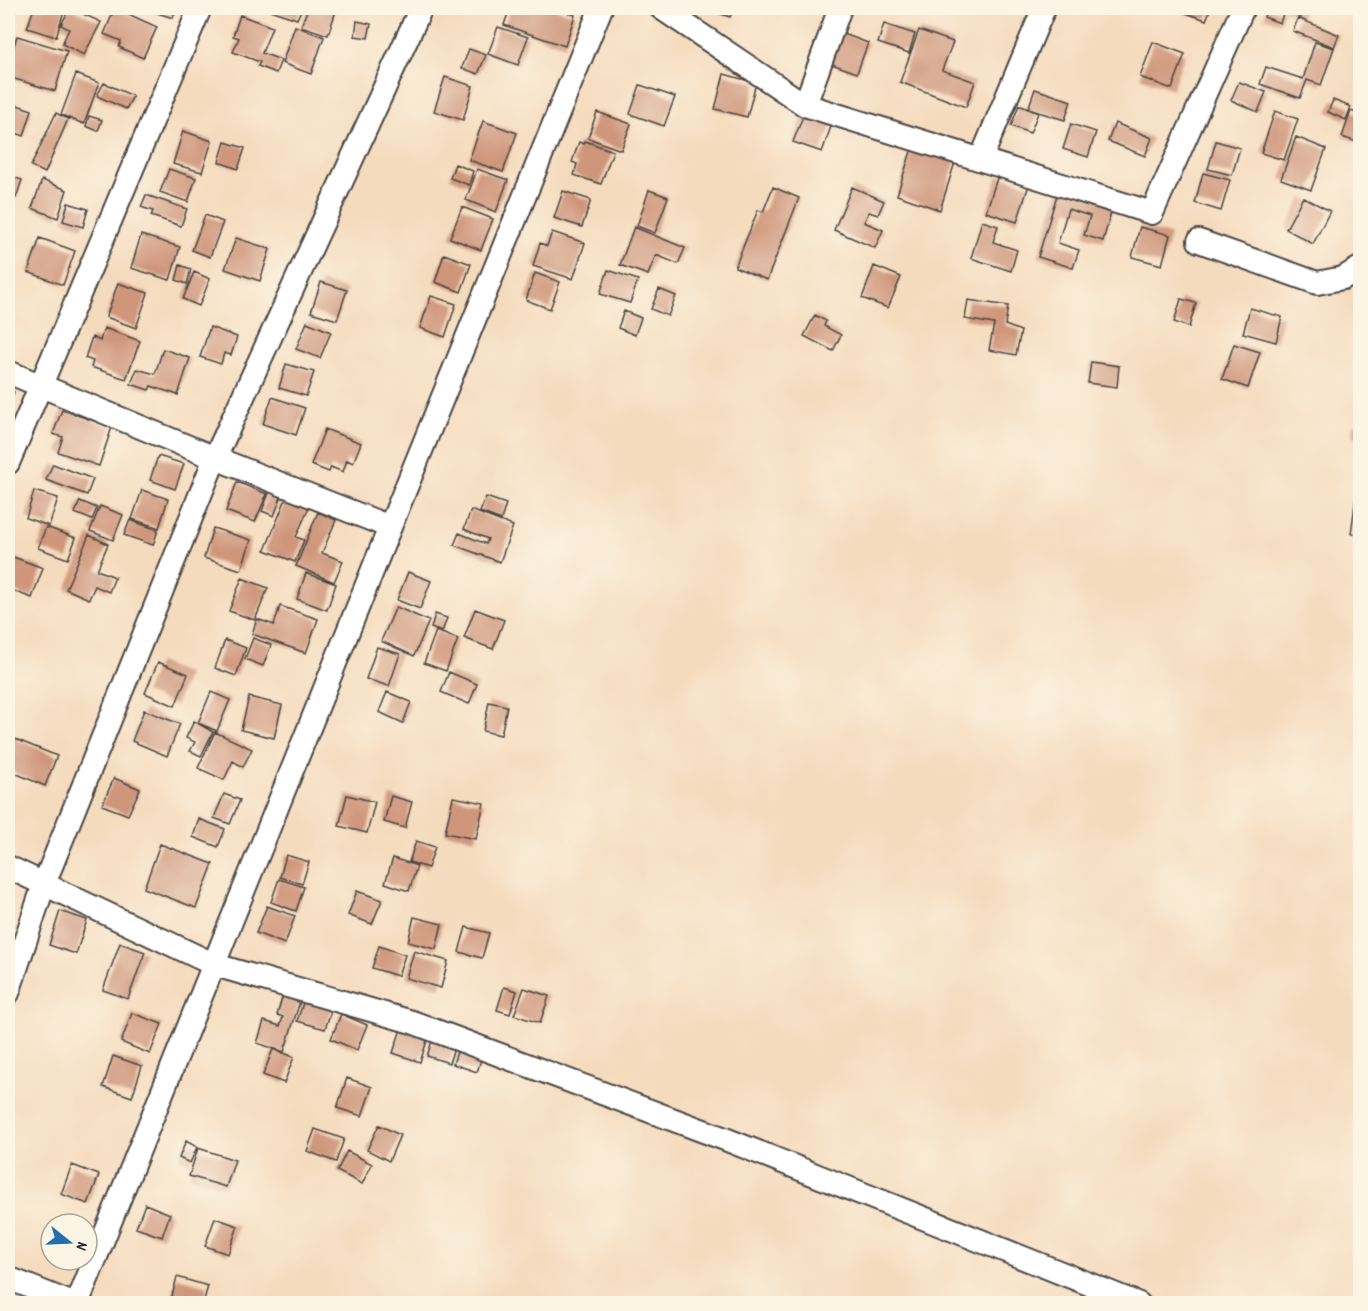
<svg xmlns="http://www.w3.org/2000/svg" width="1368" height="1311" font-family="Dekko,sans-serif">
  <rect width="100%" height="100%" fill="#fcf5e5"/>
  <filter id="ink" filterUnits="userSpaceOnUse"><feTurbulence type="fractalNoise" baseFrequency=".0167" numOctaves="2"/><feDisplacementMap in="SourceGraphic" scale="12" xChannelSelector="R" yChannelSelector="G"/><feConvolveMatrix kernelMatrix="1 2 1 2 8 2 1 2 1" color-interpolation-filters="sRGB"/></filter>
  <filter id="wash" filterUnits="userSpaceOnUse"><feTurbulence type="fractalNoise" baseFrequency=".008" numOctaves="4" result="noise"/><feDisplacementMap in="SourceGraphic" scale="24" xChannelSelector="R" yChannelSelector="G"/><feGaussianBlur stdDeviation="1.35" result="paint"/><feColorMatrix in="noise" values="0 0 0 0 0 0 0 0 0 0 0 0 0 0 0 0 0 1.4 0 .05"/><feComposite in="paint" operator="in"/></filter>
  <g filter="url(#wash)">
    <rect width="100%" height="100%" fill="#f5dbbe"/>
    <g id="blocks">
      <path fill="#cf967b" d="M34 8H65L56 37 27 28Z
        M70 8 101 22 84 55 62 44 69 29 61 25Z
        M115 8 157 27 143 58 119 47 121 41 104 34Z
        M142 8H176L173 18Z
        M264 8H302L297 19Z
        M308 8H337L328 35 301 26Z
        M510 8H553L575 15 565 46 504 25Z
        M704 8H734L730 17Z
        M1171 8H1211L1206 20Z
        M1267 8 1284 11 1280 23 1264 17Z
        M1279 8H1305L1301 17Z
        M240 15 272 27 262 53 281 60 276 73 258 66 260 62 233 52 239 38 233 36Z
        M1298 18 1339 35 1334 47 1293 31Z
        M357 21 371 24 368 38 355 36Z
        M884 24 915 34 909 53 878 43Z
        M295 26 324 37 311 74 282 63Z
        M498 27 528 37 518 65 488 54Z
        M919 30 953 42 942 70 975 82 966 107 900 82Z
        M841 33 868 43 857 73 829 63Z
        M17 36 67 51 55 91 8 77V65Z
        M1153 42 1185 54 1172 89 1140 77Z
        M1315 42 1334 48 1321 85 1307 80 1300 98 1260 84 1266 67 1303 79Z
        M469 49 486 55 478 74 462 68Z
        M76 74 99 83 84 124 61 115Z
        M724 74 756 83 747 117 715 109Z
        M445 77 473 86 463 120 434 111Z
        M1239 82 1266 92 1258 112 1231 100Z
        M104 83 133 96 126 109 97 96Z
        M640 85 675 97 664 126 630 114Z
        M1035 89 1071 101 1065 120 1028 109Z
        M1333 100 1351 107 1346 120 1328 112Z
        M8 102 32 110 24 136 8 130Z
        M1019 105 1038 113 1030 133 1011 126Z
        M805 111 833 121 822 152 793 142Z
        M1275 111 1298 119 1284 160 1261 153Z
        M1351 111 1360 114V143L1342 137Z
        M597 112 631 124 621 150 588 138Z
        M56 113 68 119 45 173 31 166Z
        M89 116 102 120 98 131 86 126Z
        M483 121 517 133 503 172 469 160Z
        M1115 123 1152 138 1145 156 1108 141Z
        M1071 124 1096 132 1088 157 1063 149Z
        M183 131 212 141 202 172 173 164Z
        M1296 137 1326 149 1311 190 1281 179Z
        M585 141 613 151 601 184 574 175 577 164 572 162 579 142 584 144Z
        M1216 141 1240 148 1232 175 1208 169Z
        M225 142 245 148 238 169 219 162Z
        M913 145 956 159 940 210 897 195Z
        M455 164 473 171 469 185 450 178Z
        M169 169 196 178 188 202 160 192Z
        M477 169 508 180 496 212 466 200Z
        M1203 173 1230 180 1221 211 1195 203Z
        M998 175 1029 185 1017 222 986 212Z
        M10 176 22 180 16 198 8 195Z
        M42 180 67 190 58 218 32 208Z
        M1060 185 1114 202 1103 241 1084 235 1090 216 1068 209 1058 243 1079 250 1073 268 1038 257Z
        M773 187 799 198 767 280 735 267 758 210 763 212Z
        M852 187 884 201 878 215 869 212 864 222 883 230 875 248 834 230Z
        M649 190 668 197 655 233 637 226Z
        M563 191 591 200 582 227 554 218Z
        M146 195 187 209 181 226 151 216 153 211 141 207Z
        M1303 197 1330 211 1313 244 1286 229Z
        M68 203 88 209 83 227 63 221Z
        M462 207 493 219 481 250 450 238Z
        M205 215 223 222 210 257 192 250Z
        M982 221 998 226 993 242 1017 250 1011 271 971 258Z
        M634 227 685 248 678 264 656 255 648 275 620 265Z
        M1140 227 1170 235 1162 265 1132 257Z
        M552 232 585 243 573 279 533 266 540 243 547 246Z
        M141 235 180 247 170 280 131 268Z
        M40 238 75 251 63 285 28 272Z
        M236 238 270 249 260 281 225 269Z
        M444 254 471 264 461 292 435 282Z
        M180 265 191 269 187 284 176 280Z
        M874 266 901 277 888 308 862 298Z
        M608 270 638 280 630 303 600 294Z
        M194 272 210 279 199 306 183 299Z
        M535 273 560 282 550 309 526 300Z
        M321 282 347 290 337 320 311 312Z
        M118 283 148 293 136 328 106 317Z
        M659 289 676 296 668 316 651 309Z
        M431 296 456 304 445 337 420 328Z
        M1181 299 1196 303 1189 327 1174 322Z
        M968 300 1008 306 1005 325 1021 331 1016 355 989 350 994 324 965 319Z
        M1250 308 1282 317 1276 342 1243 333Z
        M624 311 641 318 635 335 618 328Z
        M815 315 826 321 824 326 841 335 833 351 804 336Z
        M307 322 331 332 320 358 296 349Z
        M210 327 237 337 231 355 224 353 221 364 200 357Z
        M104 328 140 341 126 379 91 367 93 361 85 358 92 337 100 341Z
        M1234 344 1260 352 1248 388 1222 379Z
        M163 349 190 358 178 395 151 386 149 390 131 384 137 369 155 374Z
        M1091 362 1119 366 1117 387 1088 383Z
        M286 364 314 372 306 396 279 388Z
        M8 389 14 392 8 410Z
        M272 397 305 408 296 435 263 424Z
        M62 410 112 427 99 466 58 452 63 437 53 434Z
        M1354 424H1360V437H1353Z
        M325 429 361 443 353 463 347 460 343 472 331 467 329 472 311 465Z
        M158 456 184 464 175 489 150 480Z
        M53 464 93 479 87 495 46 480Z
        M237 482 267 494 255 522 226 511Z
        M271 487 283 492 274 516 262 511Z
        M142 490 168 499 159 528 132 519Z
        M1357 490 1360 491V534L1351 533Z
        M34 491 58 498 49 526 26 518Z
        M289 491 312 500 296 537 304 540 295 562 265 550Z
        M486 497 506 504 501 520 480 512Z
        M80 501 97 508 92 520 75 513Z
        M100 506 123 515 113 540 90 531Z
        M471 510 513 526 500 562 454 545 459 533 486 544 488 539 464 529Z
        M318 512 336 520 322 553 343 561 334 582 296 566Z
        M130 520 158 530 153 545 124 535Z
        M46 527 76 538 68 559 38 548Z
        M213 528 251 540 241 570 204 558Z
        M89 535 108 544 97 570 115 577 109 592 95 586 89 599 66 589Z
        M8 555 43 568 32 598 8 589Z
        M408 572 431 581 420 609 397 600Z
        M306 573 336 584 327 610 297 599Z
        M242 578 268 588 255 620 229 611Z
        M280 606 318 619 306 653 252 634 257 619 274 625Z
        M396 607 429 621 414 656 381 641Z
        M475 609 504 620 493 649 464 638Z
        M435 614 447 618 442 632 431 628Z
        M436 631 458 639 446 671 424 663Z
        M253 638 271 645 263 666 245 659Z
        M225 640 246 648 236 676 215 668Z
        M377 647 400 654 389 686 366 679Z
        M158 662 188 674 175 706 145 693Z
        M449 672 477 684 469 704 441 692Z
        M211 692 230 700 217 731 198 723Z
        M387 692 411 702 403 723 379 712Z
        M249 697 282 705 274 738 241 730Z
        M489 702 507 706 501 735 483 731Z
        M144 710 180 724 167 756 132 741Z
        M194 721 213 732 201 756 190 751 195 742 186 738Z
        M215 732 252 749 243 767 233 761 224 780 198 768Z
        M8 736 57 756 45 786 8 770Z
        M114 778 140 789 128 815 102 805Z
        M224 794 240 800 230 824 214 818Z
        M347 795 375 802 367 833 339 826Z
        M391 796 412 802 405 828 384 822Z
        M453 797 484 803 476 839 445 833Z
        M199 819 225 829 218 847 193 837Z
        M416 841 435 847 428 868 409 862Z
        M160 844 213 864 196 908 144 888Z
        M286 855 309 862 302 884 280 877Z
        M393 858 417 866 409 891 385 883Z
        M279 879 304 887 296 911 271 902Z
        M357 891 382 900 372 924 348 915Z
        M267 906 295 916 285 944 256 933Z
        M60 911 87 920 76 954 49 945Z
        M414 917 442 924 436 949 408 942Z
        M466 927 489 933 482 958 459 952Z
        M120 943 145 952 128 999 103 990Z
        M379 946 405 955 398 976 372 968Z
        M414 951 448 961 441 988 406 978Z
        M504 987 517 991 510 1014 497 1010Z
        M524 988 549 996 540 1023 514 1015Z
        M284 991 302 995 284 1052 257 1043 264 1021 280 1026 283 1017 277 1015Z
        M305 997 333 1005 325 1029 297 1021Z
        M132 1013 162 1024 150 1054 121 1042Z
        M341 1014 367 1025 357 1050 331 1039Z
        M402 1026 429 1035 420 1062 393 1053Z
        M433 1038 455 1045 449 1063 427 1056Z
        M460 1043 484 1051 477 1072 453 1064Z
        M273 1049 294 1057 284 1083 263 1075Z
        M113 1056 142 1066 132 1097 103 1087Z
        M347 1078 372 1087 362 1116 337 1108Z
        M379 1125 400 1135 389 1161 367 1150Z
        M315 1129 344 1139 336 1162 307 1151Z
        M186 1141 197 1147 190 1163 179 1158Z
        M198 1148 235 1160 226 1187 189 1176Z
        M347 1151 372 1164 362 1184 337 1171Z
        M72 1165 99 1175 88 1204 61 1194Z
        M145 1204 170 1214 162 1237 136 1228Z
        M215 1218 238 1226 228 1254 205 1246Z
        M177 1277 208 1286 203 1304H170Z"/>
    </g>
  </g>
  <g filter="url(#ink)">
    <use href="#blocks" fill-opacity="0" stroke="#494541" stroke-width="1.5"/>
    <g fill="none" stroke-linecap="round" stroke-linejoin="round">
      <defs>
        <path id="minor" d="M661 8 805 105 1152 213 1243 8
          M805 105 840 8
          M981 159 1044 8
          M1199 241 1317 283 1343 278 1360 268
          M8 372 215 458 421 8
          M8 463 200 8
          M390 527 601 8
          M8 867 215 965 412 1022 725 1139 1139 1304
          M8 993 44 884 215 458 390 527 77 1304
          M8 1278 73 1304"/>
      </defs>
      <use href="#minor" stroke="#494541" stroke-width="26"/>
      <use href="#minor" stroke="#fff" stroke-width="22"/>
    </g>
  </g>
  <rect width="1368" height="1311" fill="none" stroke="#fcf5e5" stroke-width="30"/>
  <g transform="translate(69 1242) rotate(108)"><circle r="28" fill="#fcf5e5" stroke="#a8a49b" stroke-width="1.5"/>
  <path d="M0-4.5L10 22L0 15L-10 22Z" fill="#1f6fb2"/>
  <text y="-9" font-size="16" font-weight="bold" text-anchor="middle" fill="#2b2b2b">N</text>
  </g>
</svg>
